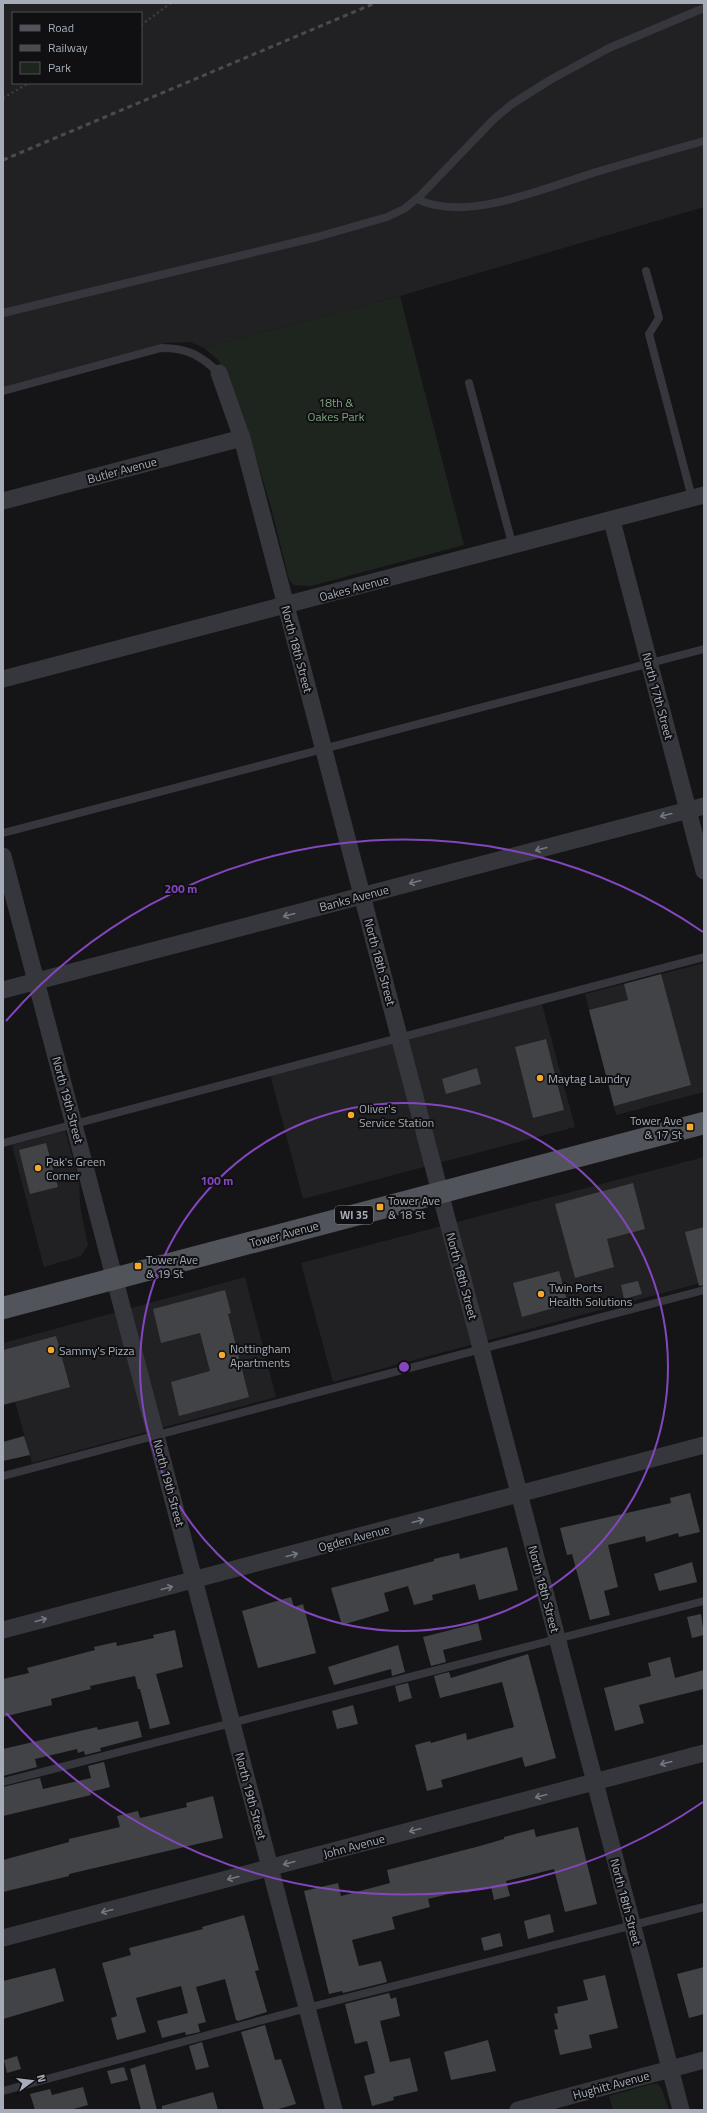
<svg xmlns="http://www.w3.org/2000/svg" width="707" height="2113" font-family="'Titillium Web',sans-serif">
  <rect width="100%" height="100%" fill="#151517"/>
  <path fill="#212124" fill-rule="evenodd" d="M3 3H704V207L400 296 204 348 190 342 166 343 3 387ZM13 13H141V83H13Z
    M704 963V1092L616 1115 585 994Z
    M542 1004 575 1127 303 1199 270 1074Z
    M65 1131 79 1180 80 1206 88 1245 81 1256 44 1267 12 1145Z
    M704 1157V1282L333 1382 301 1263Z
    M245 1277 276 1397 32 1463 3 1358V1343Z"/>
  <path fill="#1d251e" d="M400 296 464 545 311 586 294 585 289 580 271 507 245 421 229 379 218 360 204 348Z
    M652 2084H658L662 2090 669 2110H613L609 2096Z"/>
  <path fill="#414347" d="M661 974 691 1085 614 1106 589 1010 628 1000 624 984Z
    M546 1039 564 1110 533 1118 515 1047Z
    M477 1068 481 1084 446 1094 442 1079Z
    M46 1143 58 1187 30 1194 19 1150Z
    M633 1183 645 1229 607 1239 614 1267 575 1278 555 1204Z
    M704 1227V1285L699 1286 685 1232Z
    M559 1271 568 1304 522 1317 513 1283Z
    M638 1281 642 1294 624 1299 621 1285Z
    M225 1290 231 1313 228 1314 249 1397 179 1416 171 1382 210 1371 200 1333 161 1343 153 1309Z
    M56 1336 70 1387 3 1405V1350Z
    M24 1436 30 1455 3 1461V1442Z
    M690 1493 700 1532 679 1537 678 1533 646 1542 645 1536 608 1545 618 1587 604 1591 610 1615 590 1620 572 1554 567 1555 560 1528 671 1503 670 1498Z
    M507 1547 518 1590 479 1600 475 1584 432 1595 433 1600 414 1605 408 1586 384 1593 389 1611 342 1625 331 1588 434 1561V1559L459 1553 460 1559Z
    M692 1562 697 1582 659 1591 654 1574Z
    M291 1597 294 1607 303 1604 316 1653 258 1668 242 1611Z
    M701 1614 704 1635 692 1638 687 1617Z
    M478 1623 482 1640 443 1650 446 1662 431 1666 423 1637Z
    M175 1630 183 1667 156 1674 170 1724 150 1729 140 1689H138L135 1676 90 1686 91 1689 51 1699 52 1705 3 1717V1679L29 1673 27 1668 95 1650 94 1647 116 1642 117 1646 154 1638 153 1635Z
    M398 1645 405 1672 392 1676 391 1669 334 1685 328 1667Z
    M528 1654 556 1758 525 1767 522 1757 441 1780 443 1787 427 1791 415 1745 430 1741 431 1743 466 1733 467 1740 514 1727 502 1682 440 1698 434 1676 449 1672 451 1678Z
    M670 1657 675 1678 704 1670V1689L639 1705 644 1723 615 1731 604 1688 651 1676 648 1663Z
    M408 1683 412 1698 399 1702 395 1686Z
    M353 1705 358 1724 337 1729 332 1711Z
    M138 1721 142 1737 100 1748 101 1751 85 1755 84 1751 78 1753 77 1749 35 1759 37 1767 3 1776V1749L97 1727 98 1730Z
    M104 1762 110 1787 90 1792 91 1795 3 1816V1787L40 1778 43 1789 91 1778 88 1766Z
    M213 1796 223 1838 69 1874V1876L3 1892V1860L69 1842V1839L120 1827 117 1816 138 1811 140 1818 187 1807 186 1803Z
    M578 1827 597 1904 565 1912 554 1869 506 1881 510 1896 494 1900 491 1886 465 1893V1890L428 1899 430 1907 392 1917 395 1929 352 1940 359 1966 381 1961 387 1982 343 1993 342 1991 329 1994 304 1891 338 1883 341 1896 390 1883 387 1870 480 1846 504 1839V1837L534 1829 536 1837Z
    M550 1914 554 1932 528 1939 524 1921Z
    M244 1915 259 1970 255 1971 267 2012 238 2021 236 2020 225 1979 196 1987 206 2022 198 2024 200 2032 186 2035 185 2032 162 2038 157 2021 188 2013 181 1986 136 1998 146 2032 117 2040 111 2018 117 2016 102 1963 131 1955 129 1948 203 1929 202 1927Z
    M500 1933 503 1946 484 1951 481 1938Z
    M704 1967V2014L689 2018 677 1974Z
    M55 1968 64 2001 3 2019V1981Z
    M605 1975 618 2028 589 2035 592 2048 560 2055 554 2030 558 2029 554 2014 558 2013 557 2007 588 2000 583 1980Z
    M389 1993 391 1999 396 1997 400 2016 380 2021 390 2062 410 2058 418 2091 393 2097 394 2100 372 2106 364 2076 375 2073 371 2056 367 2041 355 2044 345 2004Z
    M265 2025 275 2060 281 2059 296 2104 275 2110H264L241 2032Z
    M488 2040 496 2071 451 2080 444 2052Z
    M202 2042 209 2067 196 2070 189 2046Z
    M17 2056 21 2069 7 2073 4 2060Z
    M145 2064 157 2110H141L130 2069Z
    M124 2067 128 2080 111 2084 107 2071Z
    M83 2087 88 2105 70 2110H35L30 2094 50 2089 52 2095Z
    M213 2092 218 2110H162V2106Z"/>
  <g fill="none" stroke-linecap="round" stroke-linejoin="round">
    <path stroke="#3c3e43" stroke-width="2.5" stroke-dasharray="2 3" stroke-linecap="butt" d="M141 25 171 3
      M3 98 29 83"/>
    <path stroke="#36373c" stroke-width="8" d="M417 199C465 223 545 188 593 173 630 162 667 151 704 141
      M646 271 659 318 649 334 692 498
      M3 313 317 237 387 217 404 209 420 196 494 119 512 104 550 80 609 48 704 8
      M469 383 513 547
      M3 391 161 348C188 348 200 355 219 373
      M3 833 704 649
      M3 1143 704 957
      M3 1476 704 1290
      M3 1782 704 1601
      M3 2091 307 2008 704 1907"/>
    <path stroke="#36373c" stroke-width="17" d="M219 373 242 438 681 2110
      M3 501 242 438
      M612 521 704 871
      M3 679 704 495
      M3 856 334 2110
      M3 990 704 806
      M3 1630 704 1445
      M3 1938 704 1753
      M518 2110 704 2060"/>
    <path stroke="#52545b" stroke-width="22" d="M3 1308 704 1123"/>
    <path stroke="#494b51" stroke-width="3" stroke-dasharray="5 4" stroke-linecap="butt" d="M3 160 375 3"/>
  </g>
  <defs><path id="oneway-shaft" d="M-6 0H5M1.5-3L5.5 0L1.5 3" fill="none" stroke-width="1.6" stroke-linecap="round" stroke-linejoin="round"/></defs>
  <g stroke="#747880">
    <use href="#oneway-shaft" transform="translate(666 815) rotate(165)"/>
    <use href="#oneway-shaft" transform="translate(541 849) rotate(165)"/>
    <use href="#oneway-shaft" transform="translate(415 882) rotate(165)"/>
    <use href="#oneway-shaft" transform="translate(289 915) rotate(165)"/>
    <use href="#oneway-shaft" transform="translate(418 1521) rotate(-15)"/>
    <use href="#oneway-shaft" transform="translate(292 1555) rotate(-15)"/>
    <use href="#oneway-shaft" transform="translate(167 1588) rotate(-15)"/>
    <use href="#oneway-shaft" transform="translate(41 1620) rotate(-15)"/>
    <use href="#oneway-shaft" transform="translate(666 1763) rotate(165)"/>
    <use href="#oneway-shaft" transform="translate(541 1796) rotate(165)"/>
    <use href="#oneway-shaft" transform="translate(415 1830) rotate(165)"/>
    <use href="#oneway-shaft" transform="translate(289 1863) rotate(165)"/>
    <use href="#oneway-shaft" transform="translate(233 1878) rotate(165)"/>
    <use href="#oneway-shaft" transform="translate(107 1911) rotate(165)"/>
  </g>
  <g fill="none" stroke="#8446be" stroke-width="2">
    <circle cx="404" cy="1367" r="264"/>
    <path d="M703 1802A528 528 0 0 1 6 1713M6 1021A528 528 0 0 1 703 932"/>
  </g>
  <g fill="#f7a92d" stroke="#101012" stroke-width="1.5">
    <circle cx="540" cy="1078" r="4"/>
    <circle cx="351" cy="1115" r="4"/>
    <rect x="686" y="1123" width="8" height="8" rx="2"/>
    <circle cx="38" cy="1168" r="4"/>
    <rect x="376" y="1203" width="8" height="8" rx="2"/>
    <rect x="134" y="1262" width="8" height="8" rx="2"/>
    <circle cx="541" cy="1294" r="4"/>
    <circle cx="51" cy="1350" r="4"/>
    <circle cx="222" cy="1355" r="4"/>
  </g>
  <g text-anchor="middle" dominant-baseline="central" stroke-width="4" stroke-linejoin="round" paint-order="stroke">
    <rect fill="#101012" stroke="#797e86" stroke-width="1" x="335" y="1206" width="38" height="18" rx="3"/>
    <g font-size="11" font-weight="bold" fill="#a6adb8">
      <text x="354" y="1215">WI 35</text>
    </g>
    <g font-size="12" fill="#7da37d" stroke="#101012">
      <text x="336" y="402">18th &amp;<tspan x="336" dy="14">Oakes Park</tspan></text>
    </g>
    <g font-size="12" fill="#a6adb8" stroke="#101012">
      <text transform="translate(122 470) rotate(-15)">Butler Avenue</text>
      <text transform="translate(354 588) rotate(-15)">Oakes Avenue</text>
      <text transform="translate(297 649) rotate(75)">North 18th Street</text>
      <text transform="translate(658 696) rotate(75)">North 17th Street</text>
      <text transform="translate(354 898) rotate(-15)">Banks Avenue</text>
      <text transform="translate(380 962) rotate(75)">North 18th Street</text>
      <text transform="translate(68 1100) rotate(75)">North 19th Street</text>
      <text transform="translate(284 1234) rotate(-15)">Tower Avenue</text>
      <text transform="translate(462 1276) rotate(75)">North 18th Street</text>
      <text transform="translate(169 1483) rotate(75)">North 19th Street</text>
      <text transform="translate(354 1538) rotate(-15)">Ogden Avenue</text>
      <text transform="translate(544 1589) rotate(75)">North 18th Street</text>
      <text transform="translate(251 1796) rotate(75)">North 19th Street</text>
      <text transform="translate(354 1846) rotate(-15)">John Avenue</text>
      <text transform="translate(626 1902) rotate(75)">North 18th Street</text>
      <text transform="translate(611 2085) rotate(-15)">Hughitt Avenue</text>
    </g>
    <g font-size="12" fill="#a6adb8" stroke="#101012" text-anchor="start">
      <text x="548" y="1078">Maytag Laundry</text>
      <text x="359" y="1108">Oliver's<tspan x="359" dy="14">Service Station</tspan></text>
      <text x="682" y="1120" text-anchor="end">Tower Ave<tspan x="682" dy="14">&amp; 17 St</tspan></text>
      <text x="46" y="1161">Pak's Green<tspan x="46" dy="14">Corner</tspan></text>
      <text x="388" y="1200">Tower Ave<tspan x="388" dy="14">&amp; 18 St</tspan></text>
      <text x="146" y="1259">Tower Ave<tspan x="146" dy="14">&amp; 19 St</tspan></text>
      <text x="549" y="1287">Twin Ports<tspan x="549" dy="14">Health Solutions</tspan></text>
      <text x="230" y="1348">Nottingham<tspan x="230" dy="14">Apartments</tspan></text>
      <text x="59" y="1350">Sammy's Pizza</text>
    </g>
  </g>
  <circle cx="404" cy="1367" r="6" fill="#8446be" stroke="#101012" stroke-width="2"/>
  <g font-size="12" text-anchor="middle" font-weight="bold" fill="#8446be" stroke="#101012" stroke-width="4" stroke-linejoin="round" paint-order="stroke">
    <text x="181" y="893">200 m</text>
    <text x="217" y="1185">100 m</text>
  </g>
  <rect width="707" height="2113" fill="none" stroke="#a6adb8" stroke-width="8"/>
  <rect x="12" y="12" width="130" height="72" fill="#101012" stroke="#4c4f54"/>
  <rect x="20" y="25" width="20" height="6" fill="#52545b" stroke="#4c4f54"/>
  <text x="48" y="32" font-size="12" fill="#a6adb8">Road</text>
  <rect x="20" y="45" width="20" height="6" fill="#494b51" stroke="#4c4f54"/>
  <text x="48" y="52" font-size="12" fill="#a6adb8">Railway</text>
  <rect x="20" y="62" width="20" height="12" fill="#1d251e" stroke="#4c4f54"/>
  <text x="48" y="72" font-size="12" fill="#a6adb8">Park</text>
  <g transform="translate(32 2081) rotate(75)" stroke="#101012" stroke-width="3" paint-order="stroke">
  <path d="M0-3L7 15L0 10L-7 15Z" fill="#a6adb8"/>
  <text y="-6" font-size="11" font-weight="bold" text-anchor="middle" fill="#a6adb8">N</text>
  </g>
</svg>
